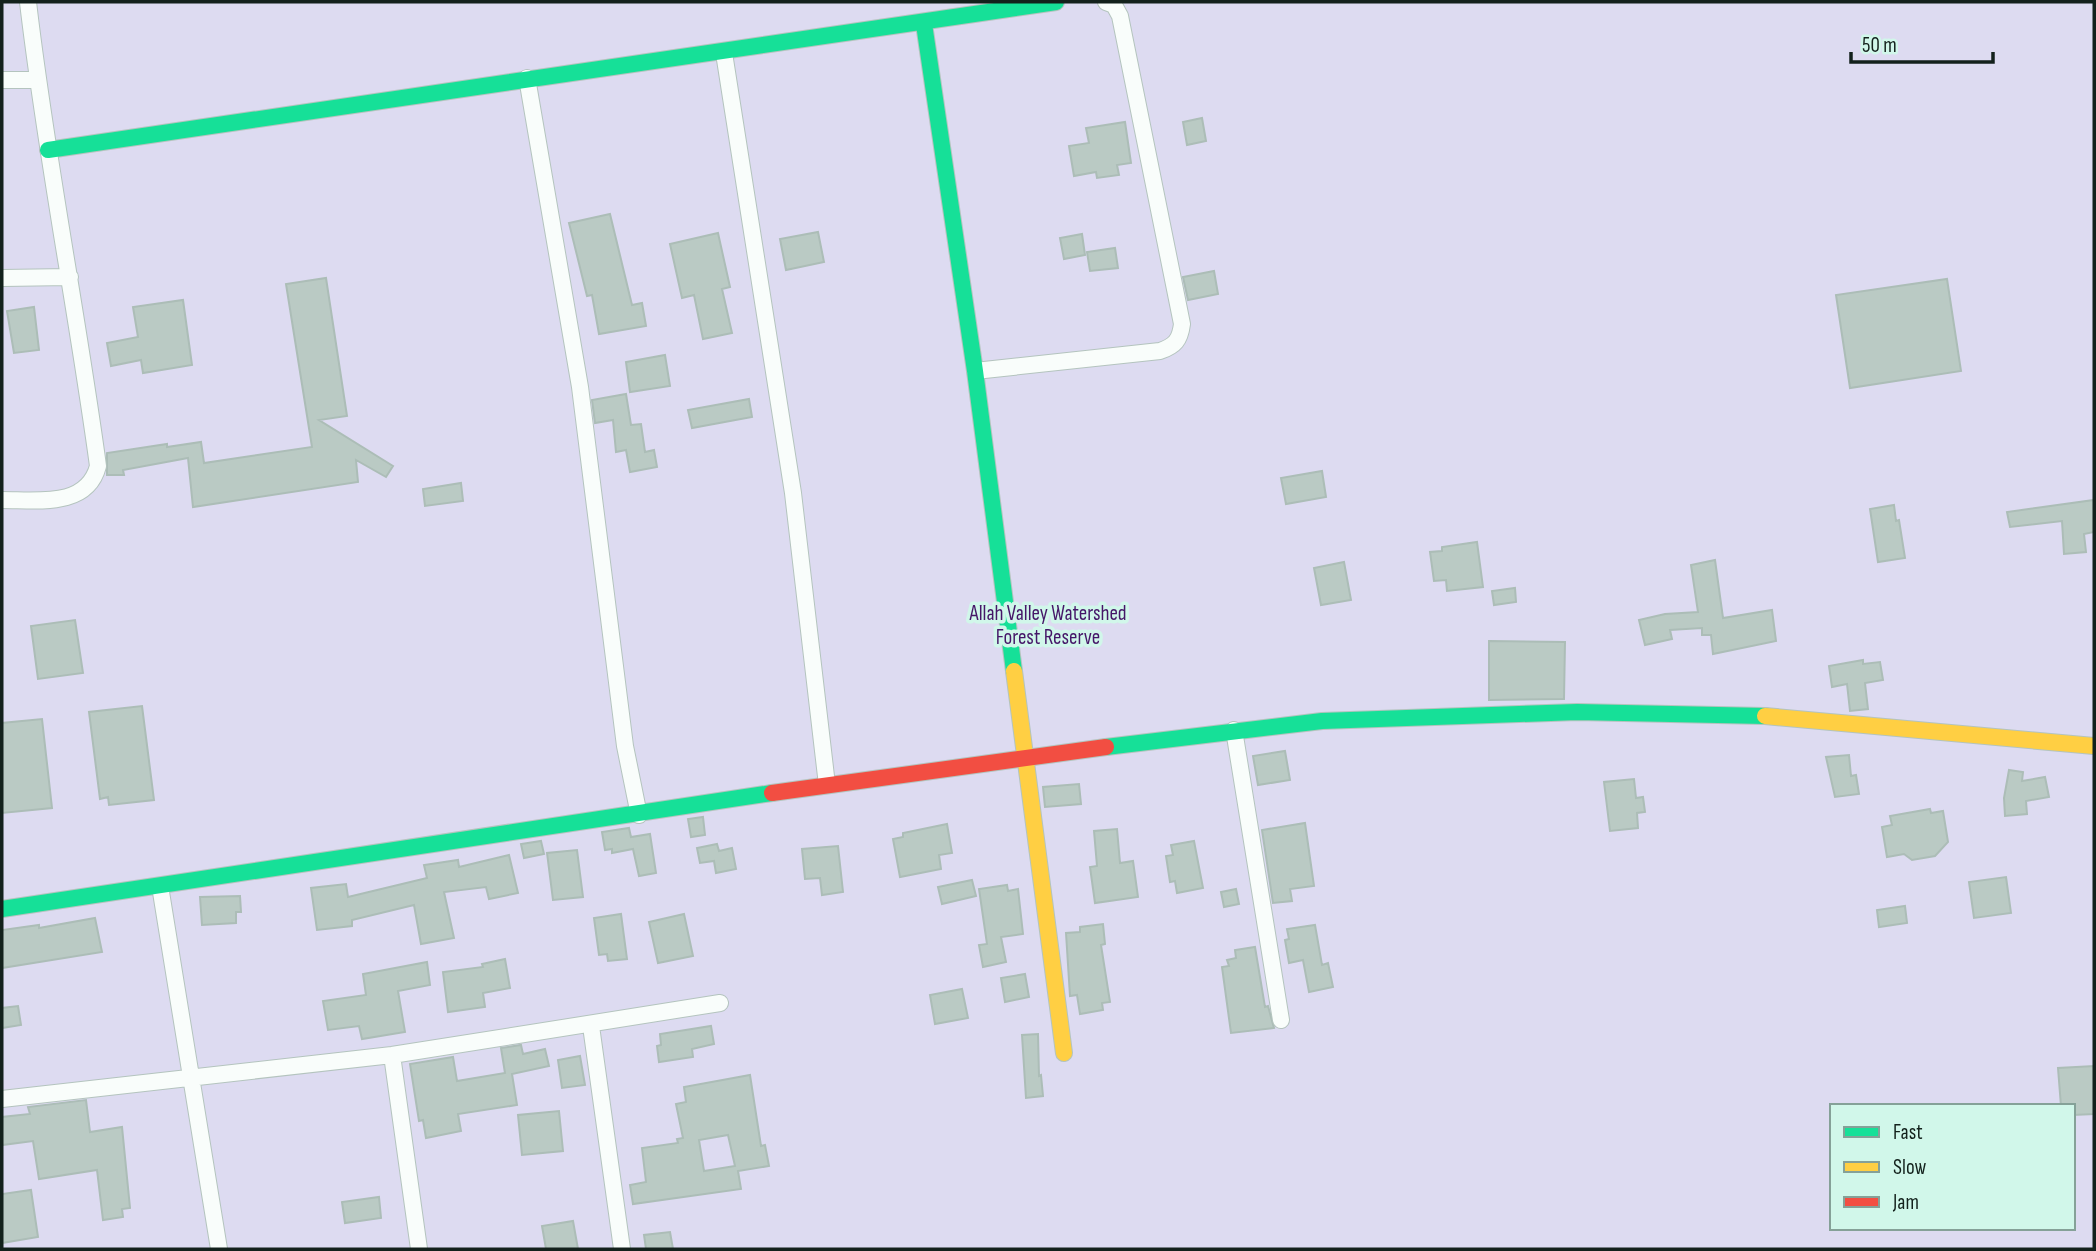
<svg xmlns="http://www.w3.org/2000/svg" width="2096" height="1251" font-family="'Sofia Sans Condensed',sans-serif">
  <rect width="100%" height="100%" fill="#d9efe7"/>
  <path fill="#dddbf1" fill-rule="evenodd" d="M2 2H2094V1249H2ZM1832 1106H2073V1228H1832Z"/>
  <path fill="#bacac4" stroke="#acbdb7" stroke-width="2" fill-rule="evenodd" d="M1202 118 1206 141 1187 145 1183 122Z
    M1125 122 1131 163 1117 165 1119 175 1097 178 1096 172 1074 176 1069 146 1089 143 1086 128Z
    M610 214 632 305 642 303 646 326 599 334 592 295 587 296 569 223Z
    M818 232 824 262 786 270 780 239Z
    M718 233 730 287 722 289 732 333 703 339 694 295 682 298 670 244Z
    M1082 234 1085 255 1064 259 1060 238Z
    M1115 248 1118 268 1090 271 1087 252Z
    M1214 271 1218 294 1188 300 1183 277Z
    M326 278 347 416 319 420 393 466 386 477 356 460 358 482 193 507 188 458 123 470 124 475H107V453L167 444V447L201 442 204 463 312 447 286 284Z
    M1947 279 1961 371 1850 388 1836 295Z
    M183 300 192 365 143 373 141 360 111 366 107 343 138 337 133 307Z
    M34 307 39 350 14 353 7 311Z
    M665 355 670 386 630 392 626 362Z
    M626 394 631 425 641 424 645 452 654 450 657 467 630 472 626 450 616 452 613 420 595 423 592 400Z
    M749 399 752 417 692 428 688 410Z
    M1322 471 1326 497 1286 504 1281 478Z
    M461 483 463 501 425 506 423 489Z
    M2094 500V532L2084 534 2086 552 2064 554 2062 521 2010 527 2007 512Z
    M1894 505 1896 521 1899 520 1905 558 1878 562 1870 509Z
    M1477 542 1483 587 1447 591 1446 580 1434 581 1430 552 1442 551V547Z
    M1715 560 1723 618 1772 610 1776 641 1713 654 1711 635H1702V628L1670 630 1672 639 1645 645 1639 620 1665 614 1698 612 1691 565Z
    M1344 562 1351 600 1321 605 1314 568Z
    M1515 588 1516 602 1494 605 1492 591Z
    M75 620 83 673 38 679 31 626Z
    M1489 641 1565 642 1564 699 1489 700Z
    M1863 660V664L1880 662 1883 680 1865 683 1868 709 1850 711 1847 684 1832 687 1829 666Z
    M142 706 154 800 109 805 108 797 100 799 89 712Z
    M42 719 52 808 2 813V723Z
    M1285 751 1290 780 1258 785 1253 756Z
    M1849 755 1851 776 1856 775 1859 794 1835 797 1826 757Z
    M2009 770 2023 772 2022 781 2045 777 2049 797 2026 801 2027 814 2005 816 2004 798Z
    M1634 779 1636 798 1643 797 1645 812 1637 813 1638 828 1610 831 1604 782Z
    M1079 784 1081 804 1045 807 1043 787Z
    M1930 809 1931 813 1943 811 1948 842 1935 856 1912 860 1904 854 1887 857 1882 827 1892 825 1890 816Z
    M703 817 705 835 691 837 688 819Z
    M1305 823 1314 886 1290 889 1292 901 1273 903 1262 830Z
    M947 824 952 853 939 855 941 869 900 877 893 839 903 837V833Z
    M629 828 631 837 650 834 656 873 639 876 633 849 612 853V849L605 850 602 832Z
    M1117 829 1120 863 1133 861 1138 897 1095 903 1090 867 1097 866 1094 831Z
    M541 841 544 854 524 858 521 844Z
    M1194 841 1203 888 1177 893 1175 881 1170 882 1166 856 1173 855 1171 845Z
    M717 844 719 851 732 848 736 869 716 873 714 861 700 863 697 848Z
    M838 846 843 892 822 895 820 878 805 879 802 849Z
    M577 850 583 897 553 900 547 853Z
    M509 855 518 893 489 899 486 887 444 892 454 938 421 944 414 905 352 920V926L317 930 311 888 346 884 348 897 427 878 424 865 458 860 459 867Z
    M2006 877 2011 913 1974 918 1969 882Z
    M972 880 976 896 942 904 938 887Z
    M1007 885 1008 891 1018 889 1023 934 1001 937 1006 962 983 967 979 945 987 944 979 889Z
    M1236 889 1239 904 1224 907 1221 892Z
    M240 896 241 912H236V923L202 925 200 897Z
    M1905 906 1907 923 1879 927 1877 910Z
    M621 914 627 959 608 961 607 954 599 955 594 918Z
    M684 914 693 956 658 963 649 922Z
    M95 918 102 952 2 968V930L39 925V928Z
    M1103 924 1105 944 1101 945 1110 1002 1102 1003 1103 1010 1080 1014 1077 995 1070 996 1066 933 1080 932V927Z
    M1315 925 1322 965 1328 963 1333 987 1309 992 1303 960 1289 963 1285 940 1289 939 1287 929Z
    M1255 947 1265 1007 1268 1006 1274 1028 1231 1033 1222 967 1229 966 1227 960 1236 958 1235 950Z
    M505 959 510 988 483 993 485 1007 448 1012 443 972 483 967 482 964Z
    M427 962 430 985 398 991 405 1032 362 1039 359 1026 328 1030 323 1001 366 995 363 974Z
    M1025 974 1029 997 1005 1002 1001 978Z
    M962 989 968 1018 935 1024 930 995Z
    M18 1006 21 1025 2 1028V1008Z
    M711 1026 714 1044 692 1049 693 1057 659 1062 657 1046 661 1045 660 1034Z
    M1038 1034 1039 1076 1041 1075 1043 1096 1026 1098 1022 1035Z
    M521 1045 523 1054 545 1049 549 1066 512 1074 517 1105 458 1114 461 1131 426 1138 423 1120 419 1121 410 1064 453 1057 457 1081 505 1073 501 1048Z
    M580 1056 585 1085 562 1088 558 1060Z
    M2094 1066V1114L2073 1115V1106H2061L2058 1068Z
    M750 1075 761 1146 765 1145 769 1166 738 1171 741 1189 633 1204 630 1185 646 1182 642 1148 678 1143 677 1139 683 1138 676 1104 686 1102 684 1087ZM728 1135 735 1166 704 1171 699 1140Z
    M86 1100 90 1132 122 1127 130 1208 122 1209 123 1217 103 1220 97 1170 39 1179 33 1141 2 1145V1117L30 1114 28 1107Z
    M559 1111 563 1151 522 1155 518 1115Z
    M31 1190 38 1237 2 1243V1194Z
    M379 1197 381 1218 345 1223 342 1202Z
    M573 1221 578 1249H546L542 1226Z
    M670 1232 673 1249H646L644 1235Z"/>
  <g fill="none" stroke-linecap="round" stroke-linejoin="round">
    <defs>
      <path id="street" d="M724 53 793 493 827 785
        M527 78 580 387 625 746 639 815
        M2 80H37
        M2 278 70 277
        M975 371 1160 351C1175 346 1180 340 1182 324L1120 16 1114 5 1106 2
        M2 500C38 500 87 508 98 466 77 311 46 157 28 2
        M1234 730 1281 1020
        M160 886 219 1249
        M591 1026 622 1249
        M392 1055 419 1249
        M2 1099 392 1055 720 1003"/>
      <path id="fast" d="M924 24 975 371 1014 671
        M48 150 1056 2
        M1106 747 1322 721 1577 712 1765 716
        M2 909 772 793"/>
      <path id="slow" d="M1014 671 1064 1053
        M1765 716 2094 746"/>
      <path id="jam" d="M772 793 1106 747"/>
    </defs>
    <use href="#street" stroke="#b4c4be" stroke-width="18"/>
    <use href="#fast" stroke="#b4c4be" stroke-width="18"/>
    <use href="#slow" stroke="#b4c4be" stroke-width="18"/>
    <use href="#jam" stroke="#b4c4be" stroke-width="18"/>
    <use href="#street" stroke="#f9fdfb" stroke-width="16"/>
    <use href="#fast" stroke="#16e098" stroke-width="16"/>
    <use href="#slow" stroke="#ffcf43" stroke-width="16"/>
    <use href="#jam" stroke="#f24e42" stroke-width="16"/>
  </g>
  <g text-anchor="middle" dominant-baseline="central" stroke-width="7" stroke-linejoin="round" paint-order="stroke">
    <g font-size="21" fill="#451668" stroke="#d1f7ea">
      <text x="1048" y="613">Allah Valley Watershed<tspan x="1048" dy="24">Forest Reserve</tspan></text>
    </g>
  </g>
  <rect width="2096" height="1251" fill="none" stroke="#13211c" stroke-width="7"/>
  <rect x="1830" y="1104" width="245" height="126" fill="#d1f7ea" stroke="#85a198" stroke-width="2"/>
  <rect x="1844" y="1127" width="35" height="10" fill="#16e098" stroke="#85a198" stroke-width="2"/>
  <text x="1893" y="1139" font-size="21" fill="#13211c">Fast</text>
  <rect x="1844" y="1162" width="35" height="10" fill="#ffcf43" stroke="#85a198" stroke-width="2"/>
  <text x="1893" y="1174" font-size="21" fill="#13211c">Slow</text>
  <rect x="1844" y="1197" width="35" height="10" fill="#f24e42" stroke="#85a198" stroke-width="2"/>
  <text x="1893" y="1209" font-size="21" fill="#13211c">Jam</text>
  <path d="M1851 52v10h142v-10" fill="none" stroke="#13211c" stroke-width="3.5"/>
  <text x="1862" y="52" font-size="21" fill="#13211c" stroke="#d1f7ea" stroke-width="5" paint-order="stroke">50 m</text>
</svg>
